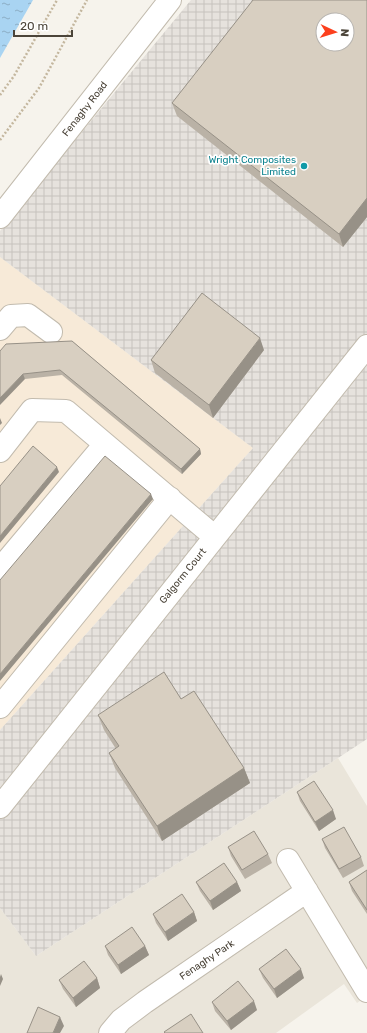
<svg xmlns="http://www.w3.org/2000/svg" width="367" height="1033" font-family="Rubik,sans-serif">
  <defs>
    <pattern id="industrial-grid" width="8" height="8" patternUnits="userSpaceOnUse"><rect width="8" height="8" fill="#e6e2dd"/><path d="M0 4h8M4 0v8" fill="none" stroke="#c7c3be"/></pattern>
    <pattern id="water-ripples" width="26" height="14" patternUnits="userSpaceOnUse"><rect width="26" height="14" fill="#a9d4f2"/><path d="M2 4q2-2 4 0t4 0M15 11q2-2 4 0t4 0" fill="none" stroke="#8caec5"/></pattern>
  </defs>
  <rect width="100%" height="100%" fill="#f6f3ec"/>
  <path fill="#eae5da" d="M338 758 367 806V996L357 1003 344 984 276 1033H0V908L36 956Z"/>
  <path fill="#f7ead8" d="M0 257 253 448 0 730Z"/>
  <path fill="url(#industrial-grid)" fill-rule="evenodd" d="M191 0H367V739L36 956 0 908V730L253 448 0 257V231ZM323 20H347V44H323Z"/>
  <path fill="url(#water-ripples)" d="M0 0H33L0 58Z"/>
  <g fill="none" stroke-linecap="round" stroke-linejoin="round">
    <defs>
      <path id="minor" d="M0 217 170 0
        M0 329 11 316 28 315 51 332
        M0 451 32 410 66 411 215 537
        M0 569 105 444
        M0 707 170 498
        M0 807 367 346
        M288 860 367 991
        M110 1033 121 1020 145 1002 307 891"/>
    </defs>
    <use href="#minor" stroke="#c2bbae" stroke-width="24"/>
    <path stroke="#c4b79f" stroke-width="2.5" stroke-dasharray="2 2" stroke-linecap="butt" d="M0 95 14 76 57 0
      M0 140 39 88 87 0"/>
    <use href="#minor" stroke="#fff" stroke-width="22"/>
  </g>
  <path fill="#bab2a6" d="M367 0V217L343 247 177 116 172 103Z
    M72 341 200 449 201 454 182 474 62 375 25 379 0 351Z
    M264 350 213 418 155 373 151 360Z
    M181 699 244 768 250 783 162 841 115 768 109 753 116 749 104 730 98 715Z
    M297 792 336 819 319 831 300 801Z
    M322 839 361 857 364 866 343 878 325 848Z
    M228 847 268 854 272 863 245 879 231 856Z
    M367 870V914L352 891 349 882Z
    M196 882H237L241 891 213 910 200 891Z
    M194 912 197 921 168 941 156 923 153 914Z
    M105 946H145L149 955 121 974 108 955Z
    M259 969 304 978 277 998 263 978Z
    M97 978 100 988 76 1007 63 989 59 980Z
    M212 1002 257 1010 231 1030 215 1011Z"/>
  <path fill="#979187" d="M367 198V217L343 247 339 234Z
    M260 338 264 350 213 418 209 405Z
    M23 374 25 379 0 405V398Z
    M0 418 2 423 0 425Z
    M200 449 201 454 182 474 181 469Z
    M57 467 59 472 0 543V536Z
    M151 494 153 499 0 681V674Z
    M244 768 250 783 162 841 157 826Z
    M333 810 336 819 319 831 315 822Z
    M237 882 241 891 213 910 210 901Z
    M194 912 197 921 168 941 165 932Z
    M145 946 149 955 121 974 118 965Z
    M301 969 304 978 277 998 274 989Z
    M1 974 3 979 0 986V977Z
    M97 978 100 988 76 1007 73 998Z
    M254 1001 257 1010 231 1030 227 1021Z
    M60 1017 64 1026 60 1033H53Z"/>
  <path fill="#d8cfc1" stroke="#979187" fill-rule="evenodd" d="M253 0H367V198L339 234 172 103ZM323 20H347V44H323Z
    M202 293 260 338 209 405 151 360Z
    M72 341 200 449 181 469 60 370 23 374 0 398V351L6 344Z
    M33 446 57 467 0 536V486Z
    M105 456 151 494 0 674V580Z
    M164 672 181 699 194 691 244 768 157 826 109 753 119 746 98 715Z
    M314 781 333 810 315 822 297 792Z
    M344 827 361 857 339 869 322 839Z
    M254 831 268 854 242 870 228 847Z
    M224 863 237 882 210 901 196 882Z
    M367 870V910L349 882Z
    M182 894 194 912 165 932 153 914Z
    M132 927 145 946 118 965 105 946Z
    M286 949 301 969 274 989 259 969Z
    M84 961 97 978 73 998 59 980Z
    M238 981 254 1001 227 1021 212 1002Z
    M38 1007 60 1017 53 1033H27Z
    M191 1014 203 1033H165L164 1032Z"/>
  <circle fill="#0f9aa8" stroke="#fff" stroke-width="1.5" cx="304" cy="166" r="4"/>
  <g text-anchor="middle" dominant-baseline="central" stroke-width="3.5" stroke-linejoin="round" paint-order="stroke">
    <g font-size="10" fill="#4b4439" stroke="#fff">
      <text transform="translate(85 109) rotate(-52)">Fenaghy Road</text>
      <text transform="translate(183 576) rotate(-51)">Galgorm Court</text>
      <text transform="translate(207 960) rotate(-34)">Fenaghy Park</text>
    </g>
    <g font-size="10" fill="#0d838f" stroke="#fff" text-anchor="end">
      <text x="296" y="160">Wright Composites<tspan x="296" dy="12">Limited</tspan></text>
    </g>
  </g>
  <g transform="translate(335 32) rotate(94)"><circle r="19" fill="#ffffff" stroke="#b7b4b0"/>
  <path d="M0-3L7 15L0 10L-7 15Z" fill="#fc3f1d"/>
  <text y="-6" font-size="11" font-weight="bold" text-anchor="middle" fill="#4b4439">N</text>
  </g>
  <path d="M14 30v6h58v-6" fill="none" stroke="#4b4439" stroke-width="2"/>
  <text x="20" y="30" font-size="12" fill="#4b4439" stroke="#ffffff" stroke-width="3" paint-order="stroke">20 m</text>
</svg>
